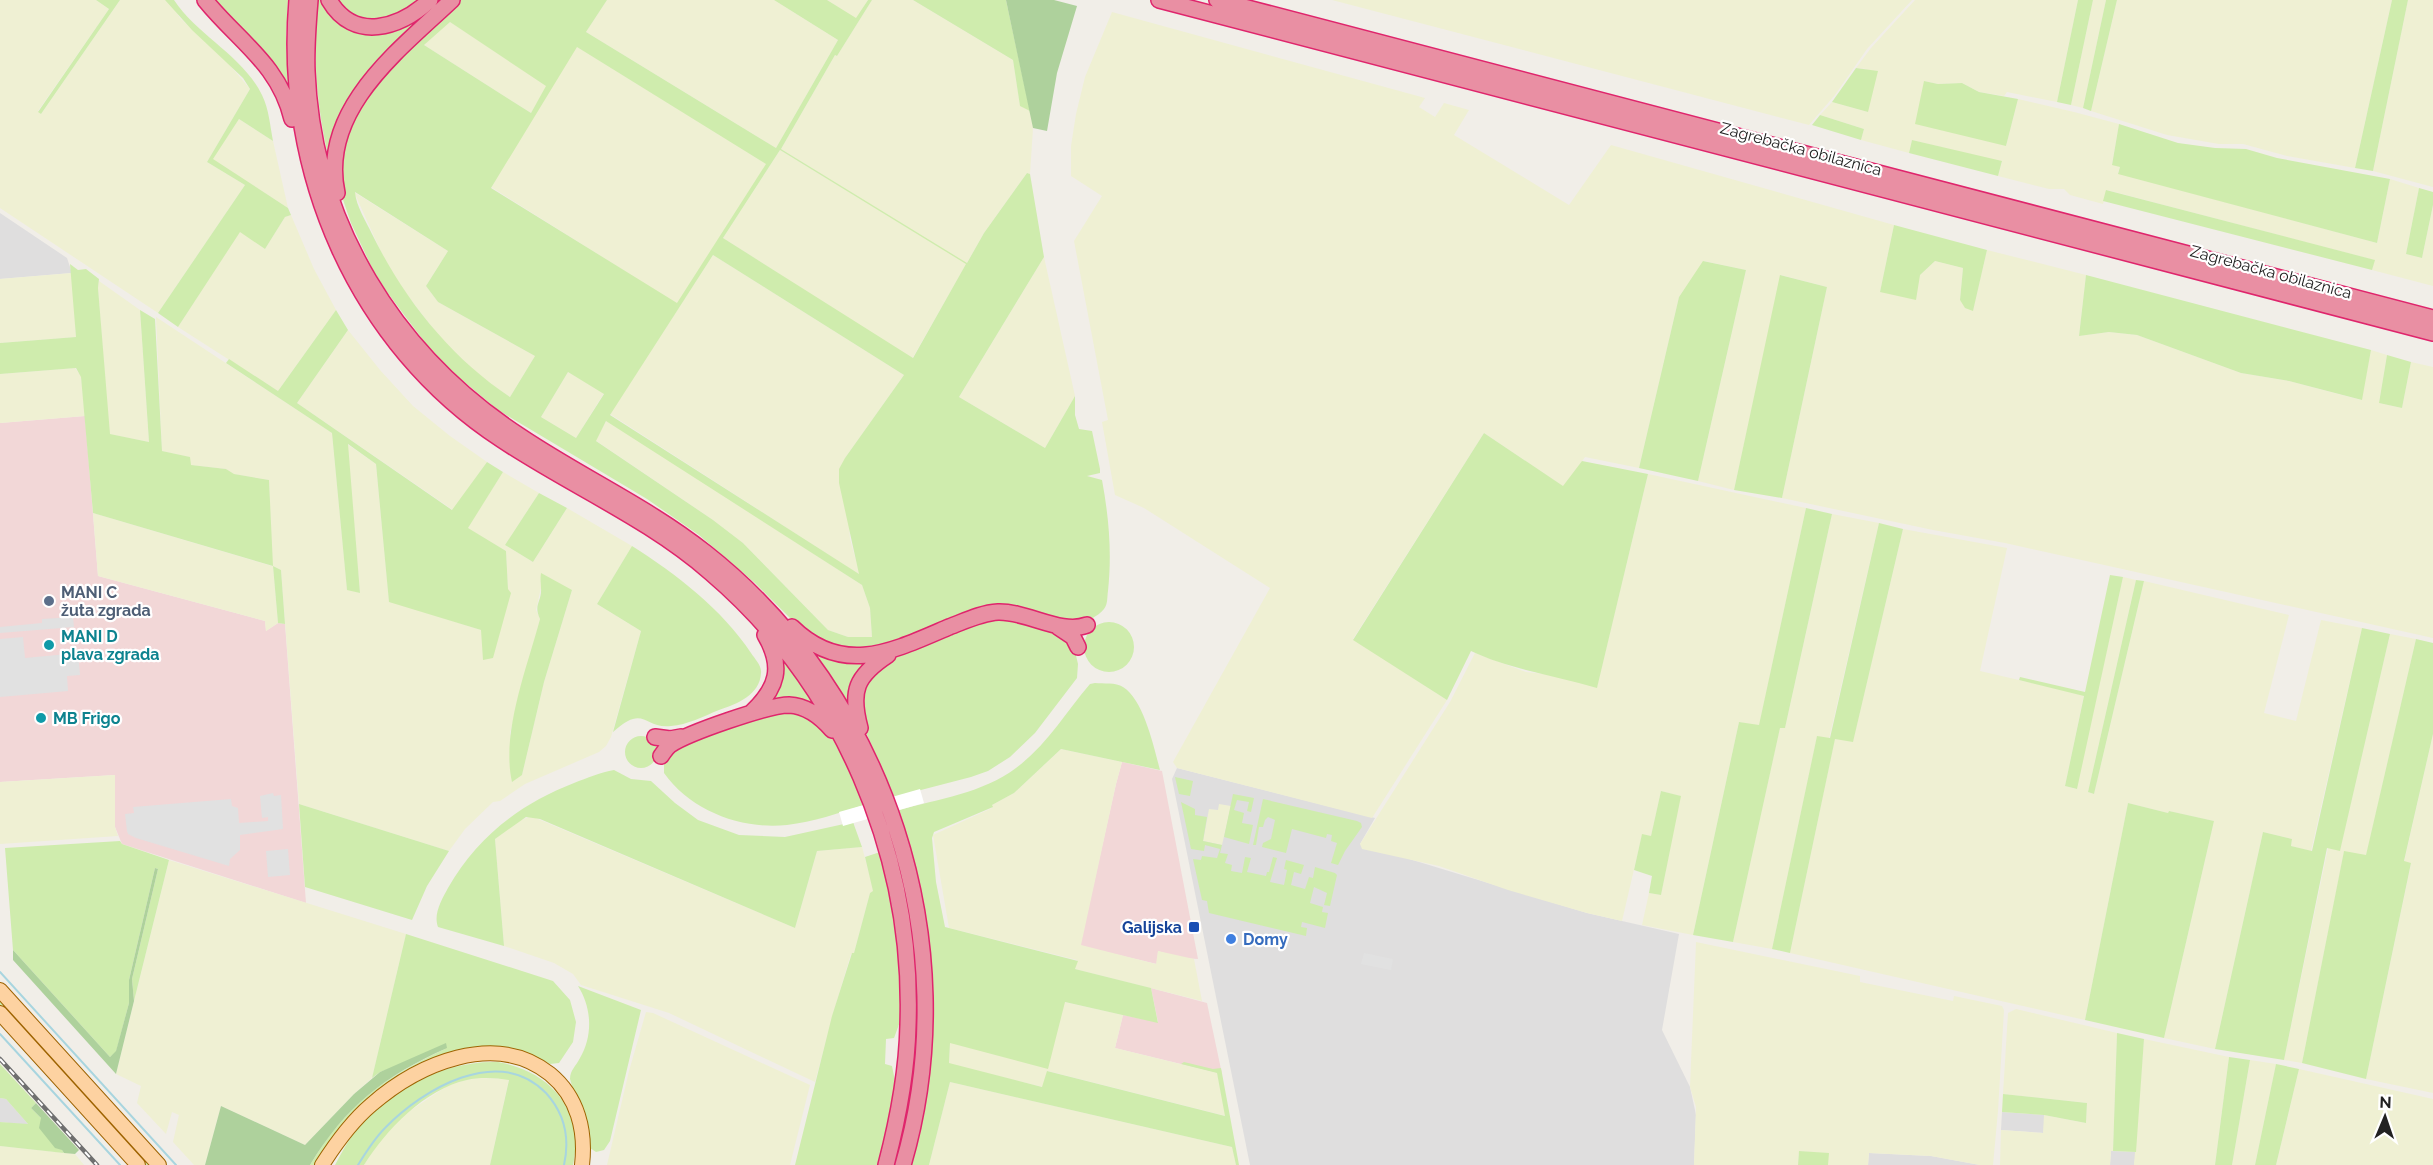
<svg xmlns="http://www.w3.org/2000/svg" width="2433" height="1165" font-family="Raleway,sans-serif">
  <rect width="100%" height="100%" fill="#f1eee8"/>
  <path fill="#dfdede" d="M0 213 67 258 72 273 0 279Z
    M1177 768 1375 818 1360 844 1587 913 1679 934 1662 1030 1690 1087 1696 1115 1694 1165H1250L1172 779Z
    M0 1098 6 1099 29 1125 0 1122Z
    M2002 1112 2044 1115V1133L2001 1130Z
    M2111 1151 2136 1152 2134 1165H2110Z
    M1869 1153 1931 1156 1980 1165H1868Z"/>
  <path fill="#f2d7d7" d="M85 416 98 576 265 621 266 631 278 623 285 624 306 903 122 844 115 827V775L0 782V423Z
    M1122 762 1162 771 1198 959 1181 958 1158 951 1157 964 1080 946 1116 784Z
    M1151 988 1207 1003 1222 1074 1115 1048 1123 1015 1158 1022Z"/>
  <path fill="#eff0d3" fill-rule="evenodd" d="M0 0H96L109 9 38 111 41 114 120 0H165L171 4 180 18 228 63 250 89 207 162 245 185 158 313 0 208Z
    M607 0H774L838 40 776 148 586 32Z
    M827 0H868L856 19Z
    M872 0H913L1013 60 1020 105 1030 111 1033 128 1030 174 1027 173 984 233 912 359 723 238 780 150 928 240 781 149 835 55 837 56Z
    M1332 0H1912L1867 49 1835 95 1809 125Z
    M1915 0H2078L2057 102 2007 92 2004 96 1979 92 1962 83 1938 84 1924 81 2006 146 2018 99 2074 112 2119 124 2112 164 2120 167 2118 173 2377 243 2390 179 2419 188 2406 254 2422 258 2433 205V286L2372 270 2374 260 2107 190 2103 204 2070 195 2064 189H2049L1998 176 2002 162 1912 140 1909 153 1861 140 1864 129 1820 115 1832 102 1868 112 1866 69 1856 68 1871 48Z
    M2093 0H2106L2083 108 2071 105Z
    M2117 0H2392L2355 168 2287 156 2243 144H2219L2167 135 2091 111Z
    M2408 0H2433V187L2373 171Z
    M1112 12 1425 98 1419 107 1435 117 1444 103 1469 110 1454 135 1569 205 1611 145 1894 225 1880 292 1920 275 1935 261 1963 268 1960 300 1973 310 1987 250 2086 275 2079 336 2109 332 2137 335 2241 373 2289 381 2361 400 2371 350 2387 355 2379 403 2402 408 2411 362 2433 367V638L2005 543 1933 530 1782 498 1827 287 1781 275 1734 490 1698 481 1746 270 1704 261 1679 297 1639 468 1585 457 1564 487 1484 433 1353 639 1447 700 1372 818 1177 768 1173 762 1270 588 1144 508 1115 495 1102 422 1108 420 1074 241 1102 196 1071 176V146L1076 114 1085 77Z
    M449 21 547 86 531 113 424 45Z
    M576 46 767 164 677 304 491 187Z
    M239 119 273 141 288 208 212 159Z
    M354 192 448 251 426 286 438 302 535 356 510 397 483 379 442 340 404 291 386 263Z
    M291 215 314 269 336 310 278 391 178 327 240 231 265 249 285 217Z
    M713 255 904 375 845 458 850 539 860 575 610 414Z
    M1044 257 1075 396 1045 448 959 397Z
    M72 273 76 337 0 343V279Z
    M99 281 140 310 149 442 109 434 98 288Z
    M156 317 332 433 347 589 360 593 347 444 376 464 389 601 481 630 508 589 506 551 467 528 503 472 539 493 505 545 533 562 567 508 632 546 597 604 641 631 611 737 606 746 599 752 525 784 500 801 493 802 465 829 449 851 299 804 281 570 273 566 278 623 266 631 265 621 98 576 93 513 272 566 269 480 233 474 226 469 190 465 189 457 162 451ZM541 588 572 590 544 682 522 775 510 733 540 619 536 610Z
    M348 330 380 370 413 406 450 436 487 462 453 510 297 403Z
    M75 368 81 376 85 416 0 423V374Z
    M568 372 604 393 576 438 541 417Z
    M607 420 862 585 870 608 872 637H848L828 630 743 543 713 520 595 440Z
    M1648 474 1806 508 1759 726 1739 722 1693 935 1642 925 1649 893 1661 895 1680 796 1661 791 1651 836 1642 835 1622 921 1587 913 1508 890 1439 866 1362 849 1360 844 1450 702 1475 653 1526 672 1554 675 1597 687Z
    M1832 514 1879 523 1829 739 1817 737 1772 949 1733 942 1780 727 1785 728Z
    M1903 529 2007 548 1980 671 2084 695 2065 786 2076 789 2123 577 2136 580 2088 792 2094 794 2144 581 2289 615 2264 713 2296 721 2321 620 2362 628 2311 851 2291 846 2292 839 2263 832 2215 1049 2164 1038 2214 821 2169 811 2168 813 2128 803 2085 1020 1790 953 1835 738 1853 741Z
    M2390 634 2416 639 2366 856 2344 852 2302 1063 2284 1060 2328 848 2340 850Z
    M2433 734V1093L2366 1079 2411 864 2404 862Z
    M1061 749 1122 762 1116 784 1081 945 1156 964 1158 951 1194 959 1202 1001 1075 969 1077 960 949 928 933 835 992 808V805L1014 793Z
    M115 775V827L118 836 0 844V782Z
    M1219 804 1231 806 1222 845 1203 841 1209 809 1218 810Z
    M531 816 795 928 817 851 862 847 874 892 870 893 854 953 851 954 835 1007 815 1082 669 1013 581 985 573 974 554 963 504 946 495 839 514 823Z
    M169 860 406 934 372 1078 354 1094 305 1145 221 1106 205 1165H194L173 1142 179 1115 172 1112 166 1134 137 1103 141 1086 116 1074Z
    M1696 942 1860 976V982L1953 1001 1954 996 2002 1006 2004 1010 1998 1111 1993 1165H1980L1931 1156 1869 1153 1868 1165H1828V1154L1799 1151 1798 1165H1694L1696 1107 1690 1087Z
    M1064 1002 1123 1015 1115 1048 1217 1073 1226 1116 1048 1071 1043 1087 949 1064 950 1043 1060 1017Z
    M2016 1009 2117 1033 2113 1151H2111L2110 1165H2000L2001 1130 2043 1133 2044 1115 2086 1123 2087 1103 2003 1094 2008 1013Z
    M646 1012 653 1013 810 1085 790 1165H607L629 1071Z
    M2144 1039 2229 1057 2215 1165H2134Z
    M2250 1060 2276 1064 2255 1165H2232Z
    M2299 1069 2433 1099V1165H2276Z
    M479 1078 509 1079 490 1165H364L379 1142 404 1115 447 1086 466 1080Z
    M950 1082 1232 1147 1236 1165H929Z
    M0 1146 75 1154 84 1165H0Z"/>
  <path fill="#cfecad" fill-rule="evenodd" d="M96 0H120L41 114 38 112 109 9Z
    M165 0H174C198 36 243 56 262 95 269 109 270 126 273 141L239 119 213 159 288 208 291 215 285 217 265 249 240 232 178 327 158 313 245 185 207 162 250 89 243 78 192 30Z
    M212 0H288L286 34 288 92Z
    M318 0H324L361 28 436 0H446L373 70 330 164C317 110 312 56 318 0Z
    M334 0H424L386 23 353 18Z
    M457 0H607L586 32 776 148 838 40 774 0H827L856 18 868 0H872L837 56 835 55 781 149 967 263 984 233 1027 173 1030 174 1044 257 959 397 1045 448 1075 396V415L1079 429 1092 431 1100 469V473L1087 476 1102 480C1109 518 1112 553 1108 591 1107 597 1108 604 1104 609 1099 616 1084 623 1076 625L1016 608 879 650 833 648 795 623 755 583 699 535 647 499 498 410 456 375 426 344 387 292 373 270 351 223 340 191 338 161 345 131 372 84ZM450 22 546 86 531 113 424 45ZM577 47 766 164 677 303 491 188ZM780 150 966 264 913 358 723 238ZM355 192 448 251 426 286 438 302 535 356 510 397C450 357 404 299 372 234 366 221 356 206 355 192ZM713 255 904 375 845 458 839 469V483L859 574 610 415ZM568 372 604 394 576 438 541 417ZM606 421 862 585 870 608 872 637H848L828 630 743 543 713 520 596 441Z
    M913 0H1006L1030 111 1020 106 1013 60Z
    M2078 0H2093L2071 105 2057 102Z
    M2106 0H2117L2091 111 2083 108Z
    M2392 0H2408L2373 171 2355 168Z
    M1856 68 1878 71 1868 112 1832 102Z
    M1924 81 1938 84 1962 83 1979 92 2018 99 2006 146 1915 124Z
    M1820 115 1864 129 1861 140 1812 125Z
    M2119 124 2178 143 2215 148 2246 149 2277 158 2390 179 2377 243 2118 174 2120 167 2112 165Z
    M1912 140 2002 161 1998 176 1909 153Z
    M2419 188 2433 192V205L2422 258 2406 254Z
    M2106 190 2375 260 2372 270 2103 201Z
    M1894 225 1987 250 1973 311 1965 308 1960 300 1963 268 1935 261 1920 275 1916 300 1880 292Z
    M1703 261 1746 270 1698 481 1639 468 1679 297Z
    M70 264 78 270 86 269 99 279 98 288 110 434 149 442 140 310 155 319 162 451 190 457 191 465 226 469 234 474 269 480 273 566 281 570 285 624 278 623 273 566 93 513 81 377 76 368 0 374V343L76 337Z
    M1780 275 1827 287 1782 498 1734 490Z
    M2086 275 2371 350 2362 400 2289 381 2241 373 2137 335 2109 332 2079 336Z
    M336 310 348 330 297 403 452 510 487 462 503 472 468 528 506 551 508 589 511 593 493 658 483 660 481 630 389 602 376 464 348 444 360 593 347 590 332 433 226 363 229 359 278 391Z
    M2387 355 2411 362 2402 408 2379 403Z
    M1484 433 1563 486 1582 461 1648 474 1597 688C1555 675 1511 670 1471 651L1447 700 1353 640Z
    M539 493 567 508 533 562 505 545Z
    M1806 508 1832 514 1785 728H1780L1733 942 1693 935 1739 722 1759 725Z
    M1879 523 1903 529 1853 742 1835 739 1790 953 1772 949 1817 736 1830 738Z
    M632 546C676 574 722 609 751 653 755 659 762 666 761 673 760 695 737 704 719 710 704 716 687 725 671 726 643 729 645 703 613 732L641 631 597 604Z
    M541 573 572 590 544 682 522 775 512 782C501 733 527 668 540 619 533 604 542 602 541 588 541 582 540 580 541 573Z
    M2110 575 2123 577 2077 789 2065 786 2084 696 2019 680 2020 677 2085 692Z
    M2136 580 2144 581 2094 794 2088 792Z
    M999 618 1033 622 1073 643 1078 664 1077 678 1035 733 1010 757 988 771 971 777 894 797 865 730 861 686 889 658 959 628Z
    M1084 647a25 25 0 1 1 50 0a25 25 0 1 1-50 0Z
    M2362 628 2390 634 2340 851 2327 848 2284 1060 2215 1049 2263 832 2292 839 2291 846 2312 851Z
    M2416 639 2433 643V734L2404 861 2411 863 2366 1079 2302 1063 2344 851 2366 855Z
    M810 647 871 660 850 707Z
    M780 655 817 709 766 705Z
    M1095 683C1103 684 1116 682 1123 687 1144 700 1154 748 1160 770L1061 749 1014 793 992 805 993 807 934 832 932 838 936 882 945 927 1078 961 1075 969 1151 988 1158 1023 1065 1002 1048 1069 950 1043 949 1063 1042 1087 1047 1071 1225 1116 1217 1073 1181 1064 1184 1062 1213 1069 1221 1068 1239 1165H1236L1232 1147 950 1082 929 1165H910C942 1037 939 936 899 810 938 799 983 793 1016 768 1046 746 1066 712 1090 684Z
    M798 710 830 733 849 769 864 805C839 813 813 822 787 825 742 830 691 811 664 773V762L678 745 775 711Z
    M625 752a16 16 0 1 1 32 0a16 16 0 1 1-32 0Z
    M614 770 631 779 651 781 675 803 698 820 739 835 785 837 853 822 862 847 817 851 795 928 540 819 526 817 495 839 504 946 438 927C433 914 442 899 448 888 477 837 520 804 574 783 587 778 601 772 614 770Z
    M1175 777 1193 781 1190 796 1179 794Z
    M1661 791 1681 796 1661 895 1649 893 1652 876 1634 870 1642 834 1651 836Z
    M1233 794 1254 798 1251 812 1247 811 1249 802 1237 800 1234 810 1244 813 1242 823 1253 825 1249 844 1224 837Z
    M1263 799 1357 821 1361 823 1362 827 1345 851 1338 865 1331 863 1337 843 1331 841 1332 835 1327 834 1326 838 1292 829 1286 853 1262 847 1263 843 1271 839 1275 820 1268 817 1265 820 1263 827H1259L1256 845H1253Z
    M1181 802 1195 809V815L1207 817 1203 841 1222 845 1220 853 1228 854 1225 863 1232 865 1231 871 1242 873 1245 857 1251 858 1247 872 1266 876 1267 872H1269L1273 857 1277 858 1270 882 1284 885 1287 870 1284 869 1286 860 1304 865 1301 874 1294 872 1291 885 1305 889 1309 877 1313 878 1315 867 1335 873 1337 875 1330 906 1324 905 1327 893 1314 887 1310 903 1323 907 1322 912 1328 913 1325 928 1302 922 1301 927 1307 928 1306 936 1209 913 1207 901 1202 900 1193 859 1201 860 1202 856 1217 858 1220 849 1205 845 1204 851 1191 849Z
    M2128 803 2168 813 2169 811 2214 821 2164 1038 2085 1020Z
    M299 804 449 851 427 886 412 920 305 887Z
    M120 841 122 844 169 860 134 1001 132 979 158 869 155 868 129 980V1003L116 1052 110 1057 13 950 5 848Z
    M880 852 891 895 900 961 901 1019 894 1038 886 1039 885 1064 892 1066 896 1086 879 1165H795L832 1016 852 953H854L870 893 873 891 865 857Z
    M406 934 553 981 570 1000 576 1022 573 1042 559 1063 550 1064 528 1053 506 1048 423 1064 316 1165H310C347 1104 383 1078 447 1048L380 1072 372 1078Z
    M578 986 641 1010 610 1141 604 1150 596 1152 590 1148 570 1079C570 1070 576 1066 580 1058 593 1036 592 1008 578 986Z
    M0 998 151 1165H145L0 1006Z
    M2117 1033 2144 1039 2136 1152 2113 1151Z
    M2229 1057 2250 1060 2232 1165H2215Z
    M498 1062C550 1071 585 1110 573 1165H490L509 1080C496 1078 480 1077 467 1080 425 1089 386 1130 364 1165H335C340 1156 345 1146 351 1137 382 1092 443 1060 498 1062Z
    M0 1064 36 1103 31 1108 41 1118 64 1153 0 1146V1122L28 1124 6 1099 0 1098Z
    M2276 1064 2299 1069 2276 1165H2255Z
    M2003 1094 2087 1103 2086 1123 2044 1115 2002 1112Z
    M1799 1151 1829 1153 1828 1165H1798Z"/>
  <path fill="#aed19c" d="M1006 0H1054L1077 6 1057 73 1047 131 1033 128Z
    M155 868 158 869 132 979 134 1001 116 1074 13 960V950L110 1057 116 1051 129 1003V980Z
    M446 1043 447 1048C384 1076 346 1106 310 1165H205L221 1106 305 1145 354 1094 380 1072Z
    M36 1103 79 1150 75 1154 64 1153 62 1150 55 1148 39 1128 41 1118 31 1108Z"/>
  <path fill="#e1e1e1" d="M73 617 74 627 0 633V627L42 623V619Z
    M23 637 25 658 78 653 80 675 67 676 68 691 0 697V639Z
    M273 793 274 796 281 795 283 829 240 835V850L230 859 229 866 136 838 128 834 127 831 125 814 134 813 133 807 231 799 232 806 238 808 239 823 268 821V817L262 818 260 796Z
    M288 849 290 875 268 877 266 851Z
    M1364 953 1393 959 1391 970 1361 964Z"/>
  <path fill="#fff" d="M920 789 924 803 843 826 839 812Z"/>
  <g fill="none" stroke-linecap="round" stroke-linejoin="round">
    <path stroke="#a8d5df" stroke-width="2" d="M0 972 176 1165
      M0 1034 120 1165
      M358 1165C366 1152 374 1139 385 1128 423 1089 498 1044 546 1093 565 1114 570 1138 564 1165"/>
    <defs>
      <path id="major" d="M0 990 159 1165
        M0 1013 138 1165
        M322 1165C336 1143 351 1122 371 1105 418 1064 495 1030 550 1074 578 1097 586 1131 582 1165"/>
      <path id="highway" d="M205 0C238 41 279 64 292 119
        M297 0C282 171 356 345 502 440 571 486 648 518 711 573 841 684 914 854 908 1025 907 1073 898 1119 886 1165
        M310 0C308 24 306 47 307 71 313 223 395 354 520 436 581 477 648 507 706 553 886 695 968 944 903 1165
        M329 0C354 43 400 28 430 0
        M1159 0 2433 333
        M1217 0 2433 318
        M337 193C319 110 399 50 452 0
        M792 627C843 677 893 651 949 627 965 621 981 613 998 612 1027 611 1061 635 1087 625
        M1058 627 1073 637 1078 647
        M752 712C777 688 784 667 765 635
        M860 728C850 691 856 676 888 655
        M655 737 670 739 681 737
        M661 756C664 752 666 748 670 745 688 733 768 705 789 705 807 706 821 717 832 730"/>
    </defs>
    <use href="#major" stroke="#9e6300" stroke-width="16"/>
    <use href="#highway" stroke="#df256c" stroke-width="18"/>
    <use href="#major" stroke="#fdd2a1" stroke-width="14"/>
    <use href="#highway" stroke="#e98fa3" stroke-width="15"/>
    <defs>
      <path id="rail" d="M0 1059 97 1165"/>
    </defs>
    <use href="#rail" stroke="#6f6f6f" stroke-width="4.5"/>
    <use href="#rail" stroke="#fff" stroke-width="2" stroke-dasharray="7" stroke-linecap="butt"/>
  </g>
  <circle fill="#5c6f8a" stroke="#fff" stroke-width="2" cx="49" cy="601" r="6"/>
  <g fill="#0f9aa8" stroke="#fff" stroke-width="2">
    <circle cx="49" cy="645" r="6"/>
    <circle cx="41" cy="718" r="6"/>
  </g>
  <rect fill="#1a4fb4" stroke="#fff" stroke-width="2" x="1188" y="921" width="12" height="12" rx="3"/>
  <circle fill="#3f7fe0" stroke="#fff" stroke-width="2" cx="1231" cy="939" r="6"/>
  <g text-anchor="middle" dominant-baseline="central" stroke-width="4.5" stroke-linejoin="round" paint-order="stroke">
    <g font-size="16" fill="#212121" stroke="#fff">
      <text transform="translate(1801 149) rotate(15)">Zagrebačka obilaznica</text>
      <text transform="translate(2271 272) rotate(15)">Zagrebačka obilaznica</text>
    </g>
    <g font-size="16" font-weight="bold" fill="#4e5e75" stroke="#fff" text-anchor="start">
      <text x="61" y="592">MANI C<tspan x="61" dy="18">žuta zgrada</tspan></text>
    </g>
    <g font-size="16" font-weight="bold" fill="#0d838f" stroke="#fff" text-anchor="start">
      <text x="61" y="636">MANI D<tspan x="61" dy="18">plava zgrada</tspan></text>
      <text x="53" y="718">MB Frigo</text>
    </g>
    <g font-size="16" font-weight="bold" fill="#164399" stroke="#fff" text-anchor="end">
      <text x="1182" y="927">Galijska</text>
    </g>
    <g font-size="16" font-weight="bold" fill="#366cbe" stroke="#fff" text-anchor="start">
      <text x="1243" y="939">Domy</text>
    </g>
  </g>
  <g transform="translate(2385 1117) rotate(2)" stroke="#ffffff" stroke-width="4.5" paint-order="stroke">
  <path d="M0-4.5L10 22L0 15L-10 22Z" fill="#212121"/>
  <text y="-9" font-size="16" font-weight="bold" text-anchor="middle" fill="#212121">N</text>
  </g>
</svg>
